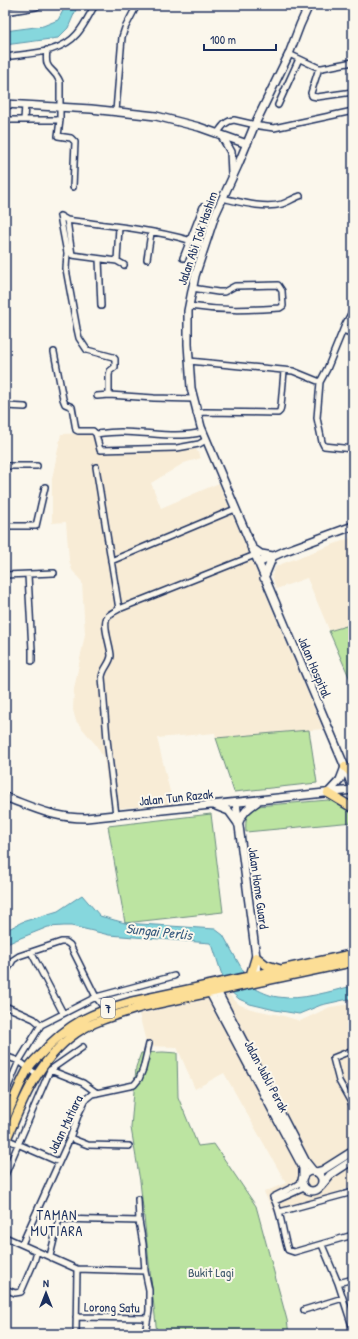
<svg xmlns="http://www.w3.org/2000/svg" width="358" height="1339" font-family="'Patrick Hand',sans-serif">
  <rect width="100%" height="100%" fill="#fbf7ec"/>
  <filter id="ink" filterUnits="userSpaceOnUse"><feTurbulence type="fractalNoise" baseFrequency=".025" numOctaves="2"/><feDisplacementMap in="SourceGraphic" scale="8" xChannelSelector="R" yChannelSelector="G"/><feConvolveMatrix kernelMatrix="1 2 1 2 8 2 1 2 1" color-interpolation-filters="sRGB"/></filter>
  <g filter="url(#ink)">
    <path fill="#f8ecd6" d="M88 433 94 437 97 452H161L196 449 201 458 184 463 151 483 161 508 219 483 323 729 216 738 215 733 157 738 173 804 111 809 104 759 96 745 76 721 73 710 74 689 85 634 82 582 72 570 69 560 66 522 52 523V479L61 434Z
      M353 537V686L307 578 276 589 272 575 276 566Z
      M228 994 240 1005 251 1009 284 1016 300 1021 330 1007 353 1004V1187L274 1212 264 1192 286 1183 224 1073 195 1089 177 1047 147 1046 139 1014Z"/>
    <path fill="#bce4a1" stroke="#6c8a80" d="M353 624V686L329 631Z
      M309 730 317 783 234 792 216 738Z
      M328 800C338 801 346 806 353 813V822L246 832C245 821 246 810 257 806Z
      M211 814 223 912 125 923 108 826Z
      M163 1052 177 1053 178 1097 198 1146 214 1144 256 1206 287 1320 289 1334H157L140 1181 131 1128 136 1067 141 1053Z"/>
    <path fill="#86d7dd" stroke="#5b94aa" d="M66 5H78L68 28 58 38 5 45V31L43 26 58 20Z
      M82 895 100 916 125 923 215 929 223 935 252 987C260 991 269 996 278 997 301 1001 330 991 353 986V998L321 1005 299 1014 275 1010 250 1004 239 999 229 990 221 972 213 947 210 943 109 935 89 930 71 926H64L48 927 18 939 5 945V931L22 922 58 911Z"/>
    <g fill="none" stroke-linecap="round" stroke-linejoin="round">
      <defs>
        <path id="street" d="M5 12 36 7 40 5
          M47 50C44 73 53 65 60 82V120L58 136 71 138 75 142 73 187
          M289 54 319 68H322L353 62
          M5 57C29 53 60 54 77 34 84 26 89 15 95 5
          M319 68 311 93 312 96 317 97 353 92
          M278 105 299 59
          M116 111 122 37 125 28 137 5
          M8 120H60
          M24 120 25 105
          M217 134C222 127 225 121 234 120L260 126 274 128 353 111
          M222 198C240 202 264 209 282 204 288 202 294 198 300 196
          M60 216 67 253 66 269 77 329 79 338 87 350 113 357 115 359V367L110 371 109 375V395
          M60 216 67 220C111 226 163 230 204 245
          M67 220 72 255 117 261 124 265
          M183 258 203 207
          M99 259 101 306
          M147 259 151 233
          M117 261 119 227
          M189 306C222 311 247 310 280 308L283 306 282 291 278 285 235 286 224 292H218L192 288
          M353 310 345 325 327 369 320 382 317 418 322 442 324 446 353 449
          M343 330 353 334
          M54 352 63 399 65 404 72 407 76 430 78 431H93L96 434 100 450 177 448 199 444 206 440
          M189 361 293 371 320 382
          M97 396 109 395 154 398 193 399
          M5 406 25 407
          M196 413 205 412 278 413 280 411 281 406 284 371
          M96 434C104 433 113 432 121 432 149 432 175 439 203 432
          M5 466H37
          M96 467 119 609
          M5 526H36L45 487
          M111 561 235 509
          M5 575 54 573
          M28 575 32 650V661
          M116 815 107 739 102 677C103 668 110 664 111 656 111 646 101 623 108 616 111 613 116 611 119 609L255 555
          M31 952 63 1013
          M5 974 13 960 19 956 61 942H66L70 945 96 997 105 1009
          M5 1006 34 1019 41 1025
          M353 1050 333 1058 339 1081 353 1106
          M5 1056 19 1061 37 1075
          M50 1070 83 1083 97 1093
          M5 1094 19 1061 41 1025 96 997 174 976
          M70 1138 88 1145 129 1146
          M6 1139 59 1162
          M5 1175 50 1070 83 1047
          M302 1181 295 1186 273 1197C282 1213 282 1232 288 1250L294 1252 353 1235
          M138 1199 139 1221 143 1244 145 1271 149 1290V1311L145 1334
          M275 1201 304 1188
          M279 1212 353 1192
          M5 1237 77 1269 145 1271
          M22 1244 70 1138 79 1113 86 1099 92 1094 134 1085 139 1079 143 1069 149 1044
          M322 1245 338 1283 353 1329
          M50 1256 59 1219 139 1221
          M338 1283 353 1279
          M5 1289 15 1293 21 1292 34 1262 37 1251
          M304 1310 343 1298
          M76 1317 147 1318
          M76 1334 77 1269"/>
        <path id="secondary" d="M309 5 300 25 289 54 255 124 238 165 215 215 195 276 188 311V344L191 388 201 427 345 767 353 789
          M5 104 91 109 156 116 199 127 247 144
          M222 136 231 152 232 174
          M251 547 261 554 273 556
          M258 563 285 551 353 526
          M264 578 273 556
          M328 793 340 780 345 767
          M5 797C35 808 53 818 86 818L353 790
          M236 803 256 957 258 979
          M216 806 229 811 237 822
          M238 824C242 813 248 808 257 802
          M215 987 306 1162 314 1172
          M208 989 301 1164 303 1168V1177
          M302 1181a10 10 0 1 1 20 0a10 10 0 1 1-20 0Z
          M316 1172 323 1170 353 1151
          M321 1186 330 1175 353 1160"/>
        <path id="primary" d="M345 767 353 775
          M328 793 353 808
          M250 977 256 957 266 965 279 969
          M5 1120C12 1103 19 1085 28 1069 31 1063 37 1058 42 1053 67 1024 93 1012 130 1002L353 954
          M5 1143C22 1101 38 1060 76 1033 95 1020 120 1014 142 1007L353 962"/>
      </defs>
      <use href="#street" stroke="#1b2f5e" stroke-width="8"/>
      <use href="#secondary" stroke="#1b2f5e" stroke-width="10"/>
      <use href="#primary" stroke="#1b2f5e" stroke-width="11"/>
      <use href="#street" stroke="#fbf7ec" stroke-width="5"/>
      <use href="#secondary" stroke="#fbf7ec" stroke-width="7"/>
      <use href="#primary" stroke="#fcde96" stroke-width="8"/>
    </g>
  </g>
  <g text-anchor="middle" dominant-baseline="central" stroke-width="4" stroke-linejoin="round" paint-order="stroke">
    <rect fill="#fbf7ec" stroke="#5e6b89" stroke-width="1" x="101" y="998" width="14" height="20" rx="3"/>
    <g font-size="12" font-weight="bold" fill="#1b2f5e">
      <text x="108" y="1008">7</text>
    </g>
    <g font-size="13" fill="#1b2f5e" stroke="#fbf7ec">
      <text transform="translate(197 238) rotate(-71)">Jalan Abi Tok Hashim</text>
      <text transform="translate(315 667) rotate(67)">Jalan Hospital</text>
      <text transform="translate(176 797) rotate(-6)">Jalan Tun Razak</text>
      <text transform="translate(259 888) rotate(82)">Jalan Home Guard</text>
      <text transform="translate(267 1076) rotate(62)">Jalan Jubli Perak</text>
      <text transform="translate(65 1124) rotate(-64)">Jalan Mutiara</text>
      <text transform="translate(112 1307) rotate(1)">Lorong Satu</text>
    </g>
    <g font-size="13" fill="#435c6f" stroke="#fbf7ec">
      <text x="211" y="1272">Bukit Lagi</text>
    </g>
    <g font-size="14" font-style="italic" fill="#36597e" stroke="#fbf7ec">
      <text transform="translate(159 931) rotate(6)">Sungai Perlis</text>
    </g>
    <g font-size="14" letter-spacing="1" fill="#1b2f5e" stroke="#fbf7ec">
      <text x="57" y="1214">TAMAN<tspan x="57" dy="16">MUTIARA</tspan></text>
    </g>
  </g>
  <rect width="358" height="1339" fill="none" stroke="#fbf7ec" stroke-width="20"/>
  <rect x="10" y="10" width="338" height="1319" fill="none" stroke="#1b2f5e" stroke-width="1.5" filter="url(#ink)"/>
  <g transform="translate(46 1293)" stroke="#fbf7ec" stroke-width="3" paint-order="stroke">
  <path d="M0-3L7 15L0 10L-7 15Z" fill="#1b2f5e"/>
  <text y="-6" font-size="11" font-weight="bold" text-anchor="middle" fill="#1b2f5e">N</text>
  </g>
  <path d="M204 44v6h72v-6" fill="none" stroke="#1b2f5e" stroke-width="2"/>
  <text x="210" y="44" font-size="12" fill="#1b2f5e" stroke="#fbf7ec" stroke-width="3" paint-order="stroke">100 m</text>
</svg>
